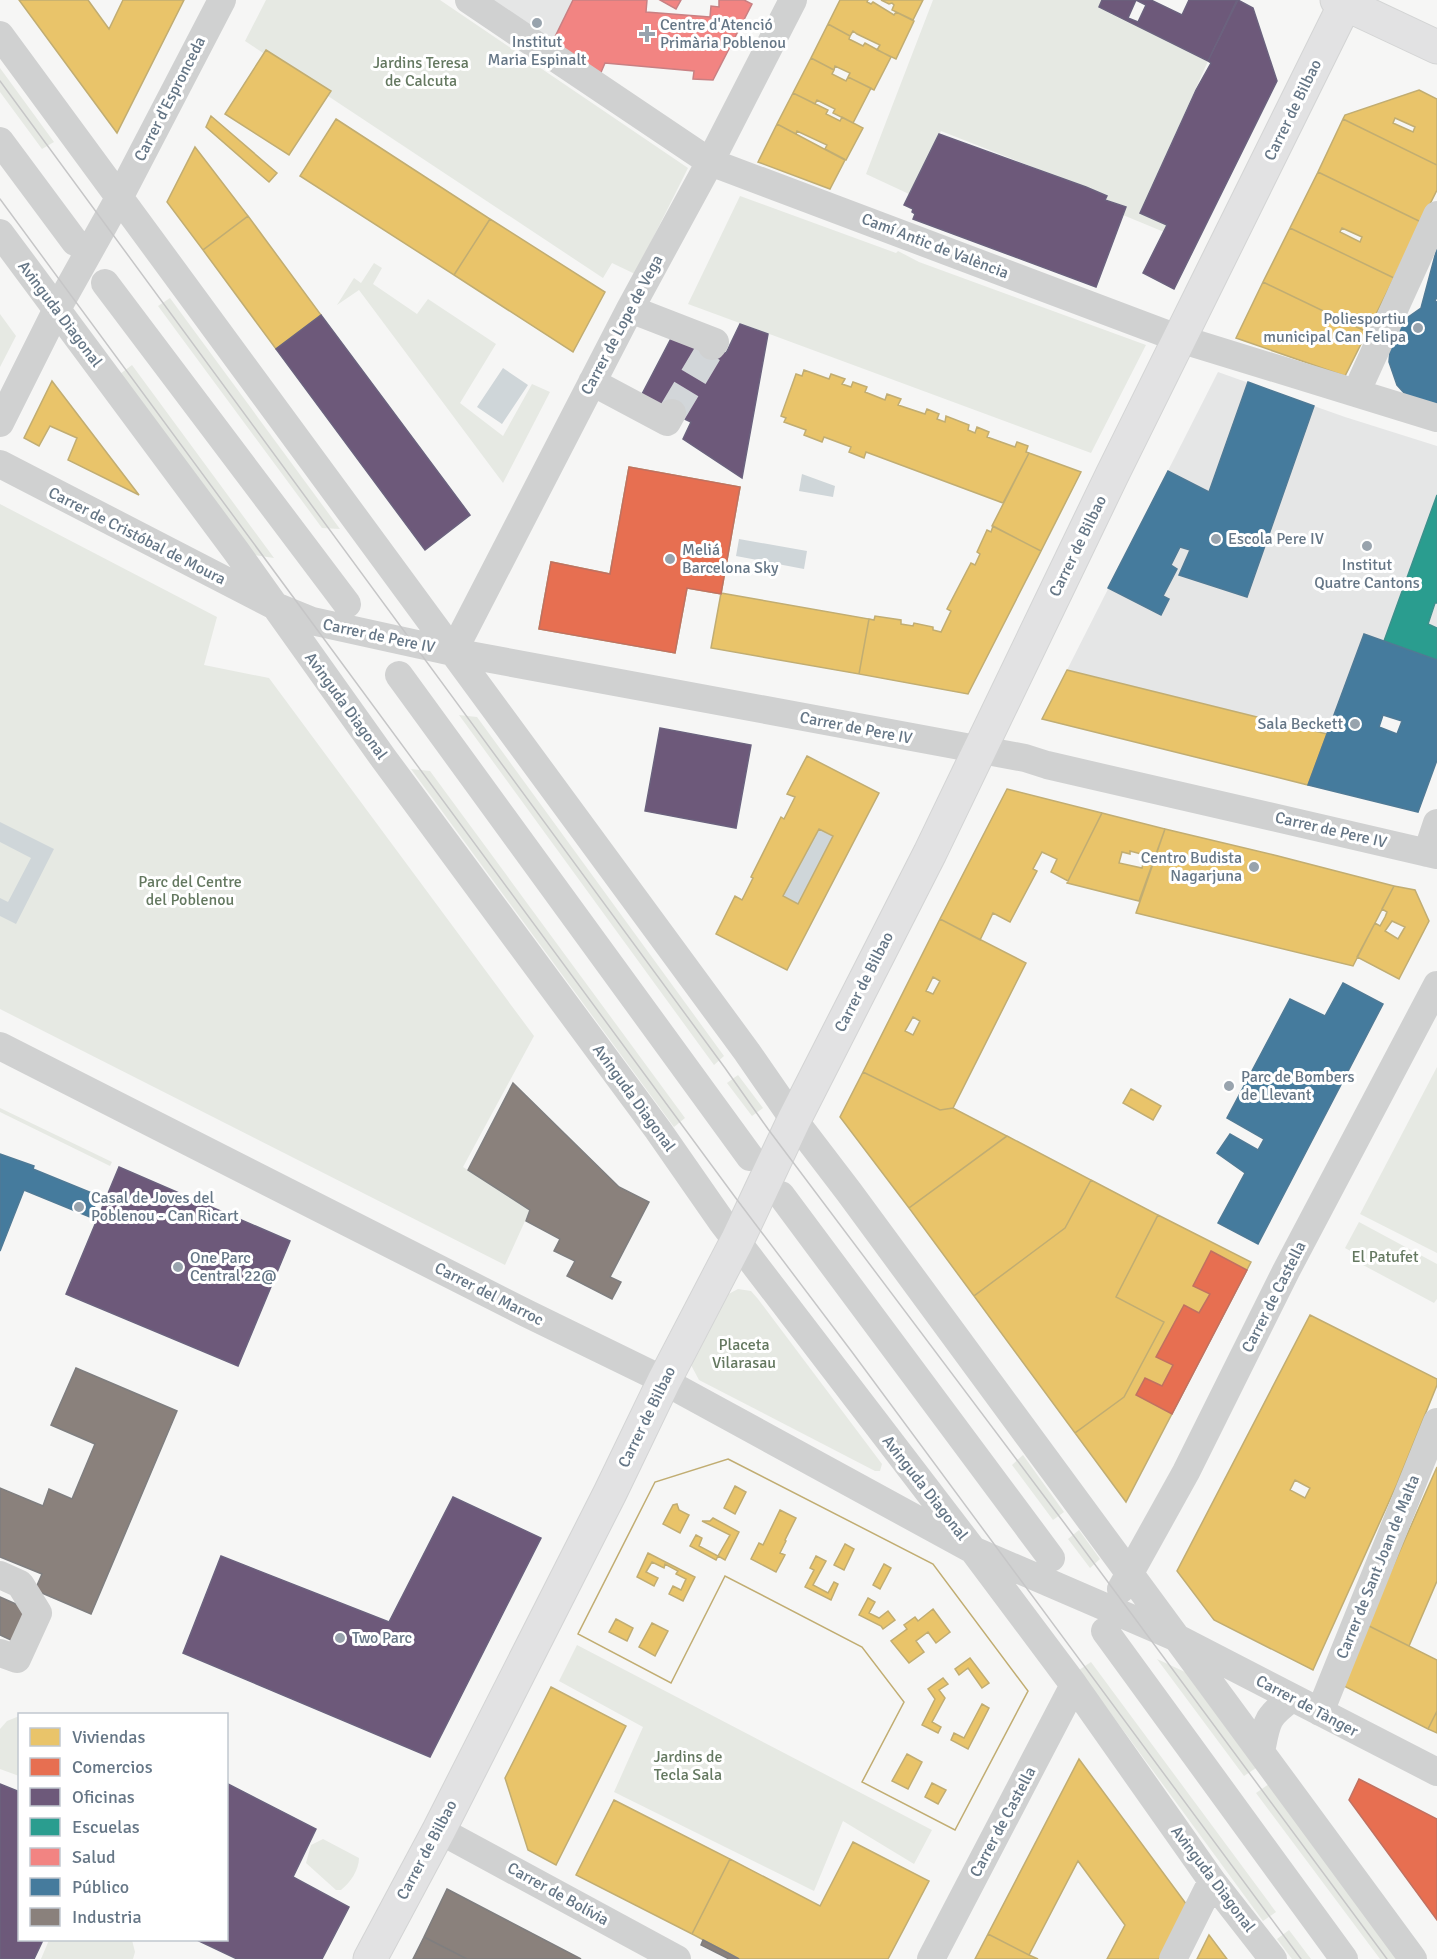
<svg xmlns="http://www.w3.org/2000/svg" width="1437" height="1959" font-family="Signika,sans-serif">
  <rect width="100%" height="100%" fill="#f6f6f5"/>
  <path fill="#e5e6e6" d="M475 0H573L550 47Z
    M1218 372 1345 417 1437 446V660L1364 634 1327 734 1067 670Z"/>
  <path fill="#e6e9e3" d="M266 0H440L688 168 635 274 612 263 603 278 245 41Z
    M933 0H1102L1099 7 1208 61 1140 213 1167 225 1164 232 1123 215 1105 200 1106 196 941 131 909 194 866 174Z
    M0 68 54 142 42 149 0 92Z
    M740 196 896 253 898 251 919 262 1146 345 1091 453 688 304Z
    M374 263 382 268 373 284 417 314 428 299 496 344 460 403 503 436 532 384 550 392 503 483 359 290 337 305 354 278 361 283Z
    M170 298 340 529 322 528 158 306Z
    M0 314 16 336 0 367Z
    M132 365 274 558 254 555 120 374Z
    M0 504 217 617 204 665 269 678 534 1036 463 1167 530 1210 505 1265 0 1009Z
    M459 715 477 717 724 1056 714 1065Z
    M411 769 430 771 685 1118 674 1127Z
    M1437 1067V1253L1360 1214Z
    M738 1075 763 1108 752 1116 727 1083Z
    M0 1108 112 1162 110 1166 0 1112Z
    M1359 1222 1437 1264V1299L1434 1303 1363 1265 1365 1259 1345 1248Z
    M738 1289 751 1291 758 1299 882 1464 880 1471H875L699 1380 691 1365 693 1356 721 1298Z
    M1023 1455 1064 1512 1053 1520 1012 1465Z
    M1079 1530 1100 1559 1090 1568 1068 1539Z
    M577 1645 932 1830 914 1864 843 1821 814 1891 614 1792 643 1727 559 1681Z
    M1157 1659 1185 1672 1256 1768 1244 1776Z
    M1091 1662 1276 1912 1263 1921 1079 1670Z
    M17 1717H20L19 1776 0 1769V1729L7 1721Z
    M1269 1784 1397 1959H1380L1256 1793Z
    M323 1839 359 1858C359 1870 350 1883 341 1890H336L306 1863 311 1845Z
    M1289 1930 1311 1959H1292L1277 1939Z
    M49 1940H132L135 1952 133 1959H41Z"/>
  <path fill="#cfd6d9" d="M503 368 528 385 502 424 477 407Z
    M802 474 835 486 833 497 799 491Z
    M739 539 807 551 804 569 736 556Z
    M0 822 54 849 16 924 0 916V898L8 902 31 858 0 842Z
    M819 829 833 836 798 904 783 896Z"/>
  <path fill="#e9c46a" stroke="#c1ad72" stroke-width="1.5" fill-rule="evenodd" d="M19 0H88L109 29 123 0H184L117 133Z
    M840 0H868L867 2 871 4 873 2 894 15 896 12 914 21 896 59 877 50 880 45 857 34 853 31 850 36 828 24Z
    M881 0H923L913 20 892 10 894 5 892 3 889 4Z
    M828 24 850 36 849 39 863 46 865 43 891 57 874 90 848 77 850 73 835 66 834 70 811 58Z
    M266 50 331 91 289 155 225 114Z
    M811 58 834 70 832 74 846 81 848 77 871 88 853 123 833 113 835 109 817 100 815 104 793 93Z
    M1419 90 1437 99V165L1343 119 1345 115ZM1395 118 1415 127 1413 132 1393 123Z
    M793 93 828 110 826 114 840 121 842 117 863 128 846 160 825 149 827 145 797 131 796 134 777 124Z
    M211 116 277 173 269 182 206 127Z
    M336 119 490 219 454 275 300 176Z
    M1343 119 1437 165V190L1421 222 1318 172Z
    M777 124 845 160 830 189 758 162Z
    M195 147 248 216 203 250 167 202Z
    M1318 172 1421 222 1394 278 1290 228ZM1342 228 1362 237 1360 242 1340 232Z
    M248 216 321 315 276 349 203 250Z
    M490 219 605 292 573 352 454 275Z
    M1290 228 1394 278 1367 332 1263 282Z
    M1263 282 1367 332 1345 376 1236 338Z
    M804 370 829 379 831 374 845 379 842 384 851 387 853 382 867 387 865 392 885 400 887 394 901 399 898 405 925 414 927 409 939 414 937 419 945 422 946 416 969 425 968 430 975 433 977 427 989 432 987 437 1015 447 1017 442 1028 446 1026 452 1029 453 1003 503 866 452 864 458 849 452 851 447 824 437 822 442 804 435 806 430 784 422 786 418 781 416 796 374 802 376Z
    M52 381 139 495 68 460 77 438 50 426 39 446 24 438Z
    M1029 453 1081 472 1041 551 992 526Z
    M629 467 740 487 721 594 687 588 675 653 539 629 551 562 610 574Z
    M993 526 1041 551 968 694 859 674 869 619 874 620 875 616 901 620V624L913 626 914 623 933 627V630L941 632 951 611 947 609 971 563 975 565 980 554 977 552 987 530 991 532Z
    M721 593 869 619 859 674 711 648Z
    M1067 670 1257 717 1327 734 1308 785 1042 719Z
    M807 756 879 793 787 970 716 934 735 896 742 900 753 878 751 877 781 817 784 819 795 797 787 794ZM819 829 833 836 798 904 783 896Z
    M1007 789 1102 813 1068 881 1051 872 1057 859 1042 852 1033 869 1037 871 1010 922 993 913 980 940 940 919Z
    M1102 813 1165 829 1139 901 1067 883ZM1130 851 1145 855 1142 868 1119 863 1122 852 1130 854Z
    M1165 829 1278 856 1394 886 1353 966 1136 913Z
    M1394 886 1415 890 1429 921 1399 979 1357 957 1375 923 1380 926 1385 917 1387 912 1382 909ZM1392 921 1405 927 1398 939 1385 931Z
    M940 919 1026 963 953 1108 940 1110 863 1072ZM933 977 940 981 933 994 926 991ZM913 1017 920 1021 913 1035 905 1031Z
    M863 1072 940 1110 953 1108 1007 1136 909 1208 840 1117Z
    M1131 1089 1161 1106 1153 1120 1123 1103Z
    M1007 1136 1091 1180 1065 1228 974 1296 909 1208Z
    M1091 1180 1158 1215 1116 1297 1164 1322 1124 1397 1075 1433 974 1296 1065 1228Z
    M1158 1215 1251 1262 1126 1502 1075 1433 1124 1397 1164 1322 1116 1297Z
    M1310 1315 1437 1379V1385L1397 1484 1313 1670 1214 1620 1177 1571ZM1295 1480 1310 1488 1305 1498 1290 1490Z
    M728 1459 933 1564 1028 1691 955 1830 862 1782 904 1702 862 1647 725 1576 671 1683 578 1634 655 1482ZM735 1486 746 1492 735 1514 724 1508ZM677 1504 679 1510 689 1515 680 1533 663 1524 673 1505ZM780 1510 796 1518 785 1540 786 1541 780 1553 785 1555 776 1572 751 1559 759 1543 763 1545ZM713 1518 739 1532 725 1560 718 1556 730 1535 702 1521H710ZM696 1535 702 1538 699 1546 718 1556 716 1560 690 1546ZM845 1544 854 1549 844 1570 834 1565ZM648 1553 695 1577 683 1601 669 1594 673 1586 681 1590 686 1579 676 1574 678 1571 665 1564 664 1568 652 1562 646 1572 658 1578 654 1586 637 1577ZM816 1556 826 1561 813 1585 828 1593 834 1582 838 1584 831 1600 805 1587 814 1570 810 1568ZM884 1564 891 1568 880 1589 873 1585ZM868 1598 875 1602 869 1613 879 1618 888 1611 895 1620 883 1629 881 1626 859 1615ZM933 1609 950 1632 936 1643 928 1632 916 1641 924 1652 909 1663 891 1641 907 1629 904 1625 915 1617 918 1621ZM616 1619 633 1628 627 1641 609 1632ZM652 1623 668 1631 655 1656 639 1647ZM970 1658 989 1683 982 1688 968 1668 959 1675 955 1669ZM943 1678 948 1684 939 1690 945 1698 932 1722 941 1727 938 1733 922 1725 935 1699 928 1689ZM982 1704 989 1708 968 1749 951 1740 954 1733 964 1738ZM907 1754 922 1762 908 1789 892 1781ZM932 1783 946 1790 938 1804 925 1797Z
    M728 1459 933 1564 1028 1691 955 1830 862 1782 904 1702 862 1647 725 1576 671 1683 578 1634 655 1482Z
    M1437 1467V1581L1409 1646 1367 1625Z
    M1367 1625 1437 1660V1711L1428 1729 1340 1684Z
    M551 1687 626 1726 556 1865 528 1850 505 1778Z
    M1437 1711V1733L1428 1729Z
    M1079 1759 1187 1905 1159 1959H1107L1125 1925 1078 1861 1029 1955 988 1934Z
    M614 1800 730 1859 692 1934 576 1875Z
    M853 1842 929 1881 888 1959H739L692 1934 730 1859 820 1906Z
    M988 1934 1029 1955 1038 1959H975Z
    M1209 1935 1227 1959H1197Z"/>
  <path fill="#e76f51" stroke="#c07161" stroke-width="1.5" d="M629 467 740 487 721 594 687 588 675 653 539 629 551 562 610 574Z
    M1211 1251 1247 1270 1172 1414 1136 1395 1145 1378 1162 1386 1173 1365 1156 1357 1184 1305 1199 1313 1210 1294 1193 1286Z
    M1359 1779 1437 1819V1920L1349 1800Z"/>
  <path fill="#6d597a" stroke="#6b627e" stroke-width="1.5" fill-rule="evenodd" d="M1102 0H1151L1182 15 1189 0H1237L1208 61 1099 7ZM1136 0 1146 5 1138 22 1128 18Z
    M1238 0 1253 8 1277 81 1174 289 1143 273 1167 225 1140 213 1196 90 1211 63 1208 61Z
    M939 134 1086 187 1107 196 1105 200 1126 207 1096 287 913 219 915 214 912 212 913 209 904 205Z
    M321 315 470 515 425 550 276 349Z
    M740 324 768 334 742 478 683 439 691 422 640 398 676 329 726 353Z
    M660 728 751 745 736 828 645 811Z
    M119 1167 290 1241 238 1366 66 1294Z
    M453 1497 541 1538 430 1757 183 1653 221 1556 389 1622Z
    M226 1783 316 1829 293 1877 349 1907 322 1959H237L197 1940H226Z
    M0 1784 20 1792V1940H43L34 1959H0Z"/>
  <path fill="#2a9d8f" stroke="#3c918c" stroke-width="1.5" d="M1437 495V603H1435L1428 624 1437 628V660L1384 641Z"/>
  <path fill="#f28482" stroke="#c88083" stroke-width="1.5" d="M573 0H647L646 12 710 17 711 6 719 7V0H744L752 4 713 80 693 79 694 71 605 63 599 77 550 47Z
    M660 0H681L676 9Z"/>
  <path fill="#457b9d" stroke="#4f7a96" stroke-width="1.5" fill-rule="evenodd" d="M1437 248V297L1435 301 1437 302V407L1407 396 1397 385 1389 362 1390 350 1404 320 1421 308Z
    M1248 382 1314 406 1247 597 1179 575 1190 550 1180 547 1171 565 1177 569 1163 596 1169 599 1161 615 1108 588 1168 471 1209 492Z
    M1364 634 1437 660V760L1418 812 1308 785ZM1383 715 1402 721 1397 734 1379 727Z
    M1343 983 1383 1004 1258 1244 1218 1223 1245 1173 1217 1153 1230 1134 1258 1150 1264 1139 1227 1118 1290 999 1325 1016Z
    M0 1154 34 1166 33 1169 99 1196 90 1217 24 1190 0 1251Z"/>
  <path fill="#8a817c" stroke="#7f7e7f" stroke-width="1.5" d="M513 1083 619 1187 649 1202 610 1277 621 1282 612 1299 567 1276 575 1261 554 1251 560 1239 526 1221 530 1210 468 1170Z
    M76 1368 177 1411 91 1614 35 1590 42 1574 0 1557V1488L43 1506 49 1489 72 1499 95 1444 51 1425Z
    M0 1597 27 1609 13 1641 0 1635Z
    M447 1889 581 1959H467L424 1937Z
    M424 1937 467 1959H413Z
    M703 1940 728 1953 739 1959H729L701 1945Z"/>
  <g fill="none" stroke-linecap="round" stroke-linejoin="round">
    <path stroke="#d2d6d9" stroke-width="28" stroke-dasharray="28 14" stroke-linecap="butt" d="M672 413 712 346"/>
    <defs>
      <path id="major" d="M1337 0 1437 47
        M370 1959 439 1830 610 1493 664 1381 737 1241 794 1120 930 853 1112 475 1347 0"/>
    </defs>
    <use href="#major" stroke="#d3d4d4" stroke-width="35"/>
    <path stroke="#d0d1d1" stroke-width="28" d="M469 0 710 162 1180 339 1437 418
      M0 35 747 1052 794 1120 849 1192 1413 1959
      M0 141 75 242
      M0 233 236 551 384 759 658 1130 722 1222 973 1550 1074 1685 1212 1881 1273 1959
      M105 283 347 604
      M630 309 715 342 712 346
      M592 382 667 422 672 413
      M1356 393 1437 215
      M0 423 57 309 119 198 222 0
      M0 464 275 606 312 621 453 652 1025 758 1047 765 1437 855
      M453 652 630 309 710 162 793 0
      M399 675 750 1157
      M1427 853 1437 823
      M0 1046 526 1313 649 1373 973 1550 1177 1638 1437 1772
      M781 1195 1051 1558
      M0 1575 20 1584 38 1613 17 1659 0 1653
      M1121 1589 1186 1472 1286 1271 1437 985
      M1105 1631 1344 1959
      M1320 1712 1437 1422
      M1261 1752C1267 1721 1266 1717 1292 1698
      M439 1830 677 1959
      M931 1959 1074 1685
      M1173 1959 1212 1881"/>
    <use href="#major" stroke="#e2e2e3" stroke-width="33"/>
    <path stroke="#c6c6c7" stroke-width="1.5" d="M0 81 725 1068 768 1129 1065 1524 1387 1959
      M0 199 735 1197 852 1352 1301 1959"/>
  </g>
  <g fill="#98a3ad" stroke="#fff" stroke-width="2">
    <circle cx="537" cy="23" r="6"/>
    <path d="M644 25h6v6h6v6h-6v6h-6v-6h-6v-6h6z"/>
    <circle cx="1418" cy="328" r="6"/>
    <circle cx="1216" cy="539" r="6"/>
    <circle cx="1367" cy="546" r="6"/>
    <circle cx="670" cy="559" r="6"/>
    <circle cx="1355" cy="724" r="6"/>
    <circle cx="1254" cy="867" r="6"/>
    <circle cx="1229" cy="1086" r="6"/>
    <circle cx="79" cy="1207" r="6"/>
    <circle cx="178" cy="1267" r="6"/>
    <circle cx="340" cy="1638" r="6"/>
  </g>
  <g text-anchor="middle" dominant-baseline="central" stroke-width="6" stroke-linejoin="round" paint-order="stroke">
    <g font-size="16" fill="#657686" stroke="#fff" text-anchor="start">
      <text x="660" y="25">Centre d'Atenció<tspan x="660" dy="18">Primària Poblenou</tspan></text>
      <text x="537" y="42" text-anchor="middle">Institut<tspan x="537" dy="18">Maria Espinalt</tspan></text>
      <text x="1406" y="319" text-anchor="end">Poliesportiu<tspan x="1406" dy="18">municipal Can Felipa</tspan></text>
      <text x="1228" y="539">Escola Pere IV</text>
      <text x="682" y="550">Meliá<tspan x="682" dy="18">Barcelona Sky</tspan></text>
      <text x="1367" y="565" text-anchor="middle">Institut<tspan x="1367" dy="18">Quatre Cantons</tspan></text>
      <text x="1343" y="724" text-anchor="end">Sala Beckett</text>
      <text x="1242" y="858" text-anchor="end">Centro Budista<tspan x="1242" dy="18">Nagarjuna</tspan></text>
      <text x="1241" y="1077">Parc de Bombers<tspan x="1241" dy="18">de Llevant</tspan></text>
      <text x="91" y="1198">Casal de Joves del<tspan x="91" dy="18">Poblenou - Can Ricart</tspan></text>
      <text x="190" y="1258">One Parc<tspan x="190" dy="18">Central 22@</tspan></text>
      <text x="352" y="1638">Two Parc</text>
    </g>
    <g font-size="16" fill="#647860" stroke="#fff">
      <text x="421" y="63">Jardins Teresa<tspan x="421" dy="18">de Calcuta</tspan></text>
      <text x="190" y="882">Parc del Centre<tspan x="190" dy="18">del Poblenou</tspan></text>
      <text x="1385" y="1257">El Patufet</text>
      <text x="744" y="1345">Placeta<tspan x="744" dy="18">Vilarasau</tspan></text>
      <text x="688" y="1757">Jardins de<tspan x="688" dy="18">Tecla Sala</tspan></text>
    </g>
    <g font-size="16" fill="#657686" stroke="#fff">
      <text transform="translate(170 99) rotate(-63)">Carrer d'Espronceda</text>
      <text transform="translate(1293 110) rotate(-64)">Carrer de Bilbao</text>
      <text transform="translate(935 246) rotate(21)">Camí Antic de València</text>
      <text transform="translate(60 314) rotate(53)">Avinguda Diagonal</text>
      <text transform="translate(622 325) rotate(-62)">Carrer de Lope de Vega</text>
      <text transform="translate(137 536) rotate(27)">Carrer de Cristóbal de Moura</text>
      <text transform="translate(1078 546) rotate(-64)">Carrer de Bilbao</text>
      <text transform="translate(379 636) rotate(12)">Carrer de Pere IV</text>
      <text transform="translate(346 706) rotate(54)">Avinguda Diagonal</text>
      <text transform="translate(856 728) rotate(11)">Carrer de Pere IV</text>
      <text transform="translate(1331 830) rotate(13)">Carrer de Pere IV</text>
      <text transform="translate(864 982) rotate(-63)">Carrer de Bilbao</text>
      <text transform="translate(634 1098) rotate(54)">Avinguda Diagonal</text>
      <text transform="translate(489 1294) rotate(27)">Carrer del Marroc</text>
      <text transform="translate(1274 1297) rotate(-63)">Carrer de Castella</text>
      <text transform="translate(647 1417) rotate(-64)">Carrer de Bilbao</text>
      <text transform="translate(925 1488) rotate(52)">Avinguda Diagonal</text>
      <text transform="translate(1378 1567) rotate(-68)">Carrer de Sant Joan de Malta</text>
      <text transform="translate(1307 1706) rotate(28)">Carrer de Tànger</text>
      <text transform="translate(1003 1822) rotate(-62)">Carrer de Castella</text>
      <text transform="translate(427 1850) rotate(-62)">Carrer de Bilbao</text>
      <text transform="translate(1213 1879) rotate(53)">Avinguda Diagonal</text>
      <text transform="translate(558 1894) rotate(29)">Carrer de Bolívia</text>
    </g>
  </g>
  <rect x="18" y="1713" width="210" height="228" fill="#ffffff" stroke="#c1c8cf" stroke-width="1.5"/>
  <rect x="30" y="1728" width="30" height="18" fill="#e9c46a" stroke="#c1c8cf" stroke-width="1.5"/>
  <text x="72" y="1743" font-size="18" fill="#657686">Viviendas</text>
  <rect x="30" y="1758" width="30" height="18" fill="#e76f51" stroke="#c1c8cf" stroke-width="1.5"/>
  <text x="72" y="1773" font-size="18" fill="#657686">Comercios</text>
  <rect x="30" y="1788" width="30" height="18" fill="#6d597a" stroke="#c1c8cf" stroke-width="1.5"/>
  <text x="72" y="1803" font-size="18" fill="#657686">Oficinas</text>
  <rect x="30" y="1818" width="30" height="18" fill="#2a9d8f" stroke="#c1c8cf" stroke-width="1.5"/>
  <text x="72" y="1833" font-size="18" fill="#657686">Escuelas</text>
  <rect x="30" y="1848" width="30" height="18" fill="#f28482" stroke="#c1c8cf" stroke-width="1.5"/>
  <text x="72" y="1863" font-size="18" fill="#657686">Salud</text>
  <rect x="30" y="1878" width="30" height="18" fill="#457b9d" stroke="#c1c8cf" stroke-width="1.5"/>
  <text x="72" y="1893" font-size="18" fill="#657686">Público</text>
  <rect x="30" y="1908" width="30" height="18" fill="#8a817c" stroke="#c1c8cf" stroke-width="1.5"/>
  <text x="72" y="1923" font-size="18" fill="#657686">Industria</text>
</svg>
